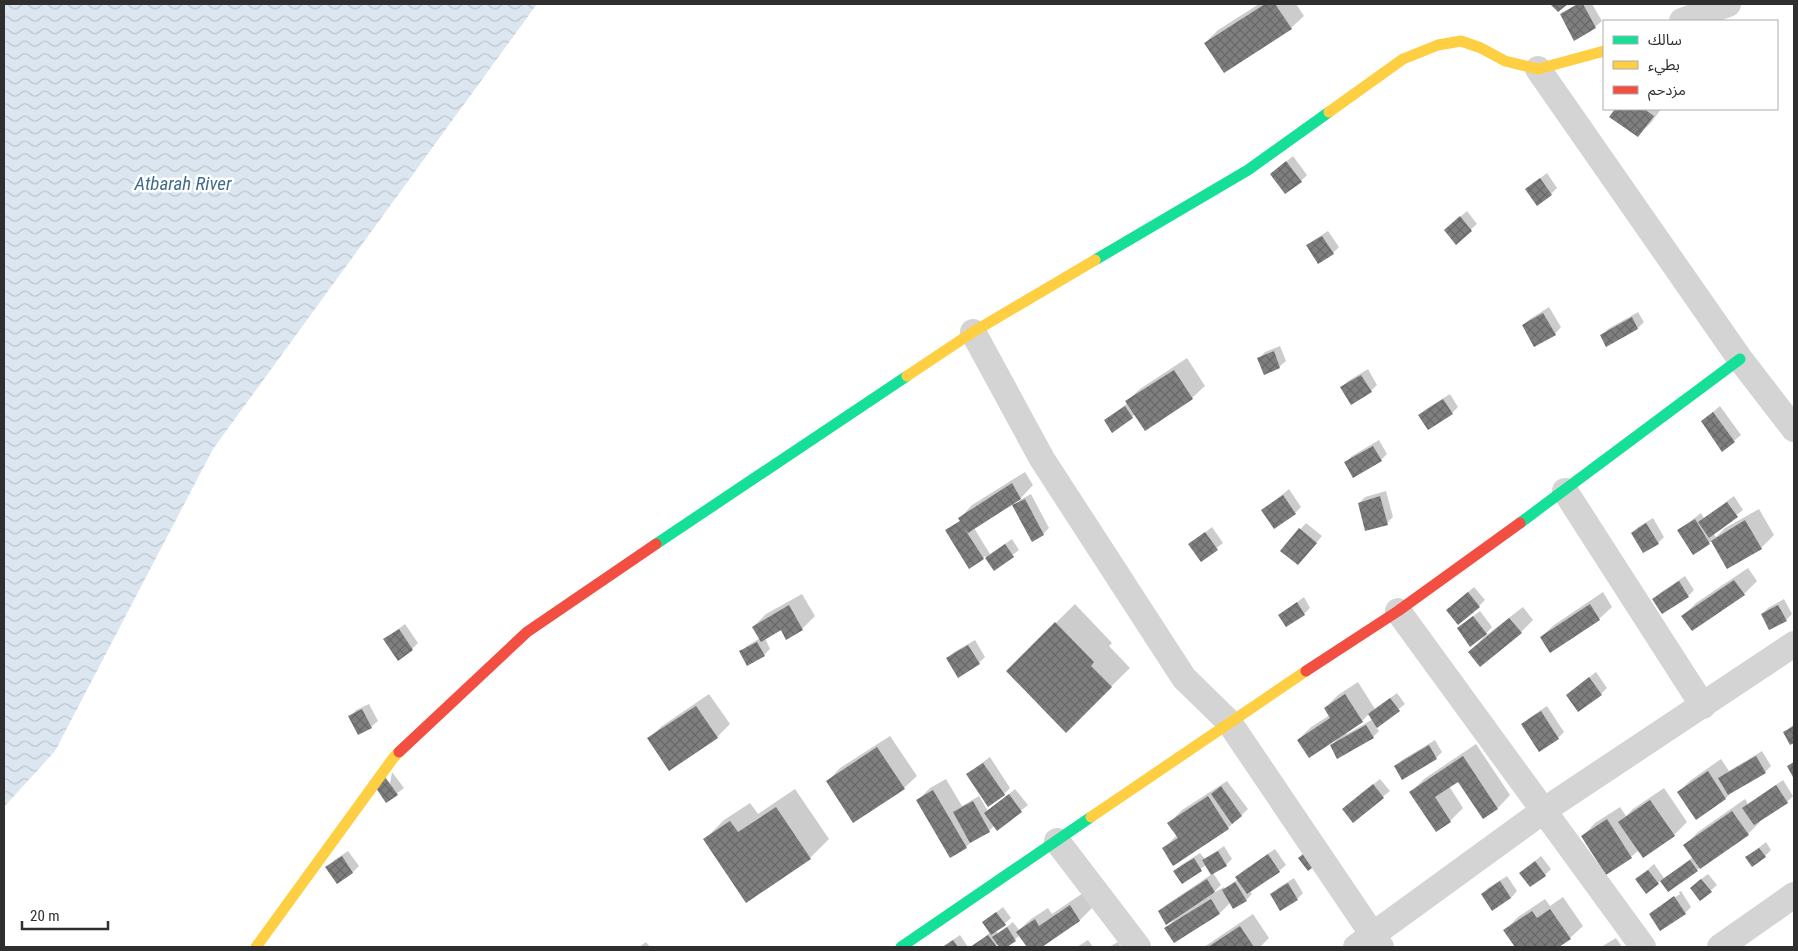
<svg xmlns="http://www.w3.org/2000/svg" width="1798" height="951" font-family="'Roboto Condensed','Noto Sans Arabic',sans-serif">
  <defs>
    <pattern id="water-waves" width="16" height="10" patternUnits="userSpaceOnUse" patternTransform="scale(1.25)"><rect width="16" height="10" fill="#dbe6f0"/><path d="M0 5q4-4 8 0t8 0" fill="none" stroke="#bcc6ce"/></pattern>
    <pattern id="building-cross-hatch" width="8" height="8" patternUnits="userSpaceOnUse" patternTransform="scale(1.25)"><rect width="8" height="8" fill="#7f7f7f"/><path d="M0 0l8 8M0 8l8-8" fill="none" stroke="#686868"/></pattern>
  </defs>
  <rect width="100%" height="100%" fill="#fff"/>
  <path fill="url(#water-waves)" d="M4 4H537L213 449 55 751 4 807Z"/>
  <path fill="#0003" fill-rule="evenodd" d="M1259 4H1296L1304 16 1291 28 1205 43 1218 30Z
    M1576 4H1592L1602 21 1595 27 1561 15Z
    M1617 109H1661L1651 123 1638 135 1611 116Z
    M1293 156 1307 175 1301 181 1271 174Z
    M1547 173 1557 188 1551 194 1526 189Z
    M1467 211 1477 224 1456 243 1452 224Z
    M1328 231 1339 247 1333 253 1308 246 1314 240Z
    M1549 307 1561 327 1555 334 1523 325 1530 319Z
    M1638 312 1644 322 1638 328 1602 335 1608 329Z
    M1280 346 1286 361 1279 367 1258 359 1265 352Z
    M1187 358 1205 386 1192 398 1135 414 1132 417 1105 420 1128 403 1127 401 1140 389Z
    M1368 369 1377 385 1371 391 1342 387 1348 381Z
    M1450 394 1458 407 1452 413 1420 415 1426 409Z
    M1720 406 1741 435 1723 450 1702 421Z
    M1379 440 1387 454 1381 460 1346 462 1352 456Z
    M1025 472 1033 485 1020 499 974 528 990 554 1012 539 1019 550 994 569 985 556 983 558 947 531 961 520 960 518 972 505Z
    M1289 489 1301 507 1295 513 1263 510Z
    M1386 491 1393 517 1387 523 1359 503 1365 497Z
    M1031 494 1049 528 1043 534 1014 506 1020 500Z
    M1734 496 1743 510 1713 533 1716 537 1725 528 1759 509 1774 535 1761 548 1712 541 1693 553 1679 530 1701 513 1704 518Z
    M1653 518 1664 537 1658 543 1632 533 1638 527Z
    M1306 523 1322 536 1304 558 1282 550Z
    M1212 527 1223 543 1201 560 1190 544Z
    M1748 568 1757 581 1744 594 1683 616 1696 603Z
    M1685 576 1694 590 1688 596 1653 599 1660 593Z
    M1474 587 1485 600 1479 606 1454 604Z
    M1603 592 1612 607 1599 619 1541 637 1554 625Z
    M802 594 815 616 802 629 781 628 765 638 770 649 764 655 741 652 747 646 760 638 753 627 766 614Z
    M1304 597 1310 608 1304 614 1280 615Z
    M1784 599 1792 614 1786 620 1762 614 1768 608Z
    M1075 604 1112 643 1109 646 1130 668 1066 731 1007 671Z
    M1523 607 1533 620 1521 632 1469 652 1484 637Z
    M1480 611 1492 627 1486 634 1458 628Z
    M405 624 418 643 412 649 385 639Z
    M975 640 985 657 979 663 948 658 954 652Z
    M1596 672 1607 688 1601 694 1567 695Z
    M1358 682 1375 709 1397 693 1405 704 1376 727 1379 731 1373 737 1331 746 1338 738 1298 740 1311 727 1330 715 1325 708 1338 695ZM1369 714 1373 719 1347 734 1345 732 1362 721Z
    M709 694 730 724 717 737 649 738 662 726Z
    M369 704 378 721 371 727 359 734 350 717 356 710Z
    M1547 706 1564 732 1558 738 1523 724 1529 718Z
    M1794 724V741L1791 743 1784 732Z
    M890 736 917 776 904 788 828 781 840 768Z
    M1435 740 1442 752 1436 758 1396 766 1402 760Z
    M1476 744 1510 795 1498 808 1483 817 1458 780 1449 786 1463 808 1450 821 1436 830 1411 792 1424 779Z
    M1762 751 1771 766 1765 772 1733 791 1726 798 1696 818 1678 792 1691 780 1721 759 1729 771Z
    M990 757 1010 788 1004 794 967 774Z
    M392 772 404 788 387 801Z
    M946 779 962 806 979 796 988 811 1015 789 1028 805 997 829 994 826 989 831 973 840 966 847 918 800 930 788Z
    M1380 779 1390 791 1353 821 1350 803Z
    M1783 780 1793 796 1787 802 1759 820 1760 822 1748 834 1668 890 1661 880 1658 883 1637 879 1654 864 1664 878 1693 857 1685 845 1698 832 1745 799 1748 804Z
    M1227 781 1248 809 1228 828 1164 848 1177 835 1169 823 1182 810Z
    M1664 788 1687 822 1674 835 1639 850 1631 857 1607 873 1583 836 1595 823 1620 807 1626 816 1633 809Z
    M795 789 829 839 810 858 705 839 724 820 750 803 758 814Z
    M1766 842 1771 850 1765 856 1747 857Z
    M1224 846 1232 859 1226 865 1213 873 1221 885 1212 894 1224 887 1225 889 1238 879 1237 877 1243 871 1275 849 1286 865 1279 871 1250 891 1252 894 1246 900 1231 902 1220 913 1174 942 1166 928 1176 918 1160 911 1166 905 1212 874 1206 865 1182 882 1175 871 1181 865 1200 853 1205 859Z
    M348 851 359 866 352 873 333 861Z
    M1541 856 1551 869 1545 875 1521 873Z
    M1708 874 1717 885 1700 900 1697 882Z
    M1507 876 1517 891 1511 898 1482 894 1488 888Z
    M1294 878 1303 893 1297 899 1272 894 1278 888Z
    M1681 891 1691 907 1685 913 1650 914 1655 909V911L1680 894 1679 892Z
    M1083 893 1092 908 1080 920 1040 947H1028L1020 935 1007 947H1001L998 944 995 947H971L991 932 984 922 1003 907 1011 918 996 931 998 934 1013 922 1019 930 1031 919 1048 908 1052 914Z
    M1563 897 1583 926 1570 938 1557 947H1517L1505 930 1518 917 1545 899 1550 906Z
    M1253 914 1269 938 1260 947H1204Z
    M960 935 968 947H942Z
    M1616 938 1622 947H1601Z
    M1088 940 1093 947H1077Z
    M646 942 650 947H639Z
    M1118 942 1121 947H1109Z"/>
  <path fill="url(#building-cross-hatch)" d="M1265 4H1275L1292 29 1224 73 1204 43Z
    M1550 4H1568L1558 12Z
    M1578 4H1583L1596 28 1574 41 1560 14Z
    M1615 109H1644L1654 116 1638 137 1609 117Z
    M1286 161 1302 182 1285 194 1270 174Z
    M1540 178 1552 195 1537 206 1525 189Z
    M1460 216 1472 231 1456 245 1444 230Z
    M1322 236 1334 254 1318 264 1306 245Z
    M1543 313 1556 335 1534 347 1522 325Z
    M1632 317 1638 329 1606 347 1600 335Z
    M1274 351 1280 368 1264 375 1257 358Z
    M1174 370 1193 399 1145 431 1125 401Z
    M1361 375 1372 392 1351 405 1340 387Z
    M1443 399 1453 414 1428 430 1418 415Z
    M1125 406 1133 418 1112 433 1104 420Z
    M1713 412 1735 442 1722 452 1701 421Z
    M1373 446 1382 461 1353 478 1344 462Z
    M1012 483 1021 499 968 533 964 528 984 559 969 569 945 530 960 521 958 518Z
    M1283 495 1296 514 1274 529 1261 510Z
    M1380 496 1388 525 1365 531 1358 503Z
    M1025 499 1044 535 1032 542 1012 505Z
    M1727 502 1738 517 1709 538 1698 522Z
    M1695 519 1710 544 1693 555 1677 530Z
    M1745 520 1762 549 1727 569 1711 541Z
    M1646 523 1659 544 1643 553 1631 533Z
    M1299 528 1317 543 1298 565 1280 551Z
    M1205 532 1218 550 1201 562 1188 544Z
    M1005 544 1014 557 994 571 985 558Z
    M1734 580 1745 595 1692 631 1681 616Z
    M1679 581 1689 597 1662 614 1652 599Z
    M1468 592 1480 607 1458 625 1446 610Z
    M1297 602 1305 615 1286 627 1278 615Z
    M1590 604 1600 620 1550 653 1540 637Z
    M789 605 803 630 786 640 781 630 761 642 752 627Z
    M1778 605 1787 621 1769 630 1761 614Z
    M1473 616 1487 634 1470 647 1457 628Z
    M1509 618 1522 633 1480 667 1468 652Z
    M1055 622 1094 662 1091 666 1112 687 1066 733 1006 671Z
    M399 629 413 650 398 661 383 639Z
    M757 642 765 656 747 666 739 651Z
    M968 645 980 664 958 678 946 658Z
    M1589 677 1602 695 1578 712 1566 695Z
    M1345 694 1363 722 1309 758 1297 740 1330 718 1324 708Z
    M1390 698 1400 711 1377 728 1368 714Z
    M696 706 718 738 669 771 647 738Z
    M362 709 372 728 358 735 348 716Z
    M1541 711 1559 739 1539 752 1521 724Z
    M1366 725 1374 738 1337 759 1330 745Z
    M1794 726V743L1790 745 1783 732Z
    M1429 745 1437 759 1402 780 1394 766Z
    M877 747 905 789 853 823 826 781Z
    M1463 756 1498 809 1483 819 1458 782 1435 797 1451 822 1436 832 1409 792Z
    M1756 756 1766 773 1728 795 1718 778Z
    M1794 762V779L1787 766Z
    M983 763 1005 795 988 807 966 774Z
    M1708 771 1726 799 1696 820 1677 792Z
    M385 777 398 795 386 803 374 785Z
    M1373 784 1384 798 1353 823 1342 809Z
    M1776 785 1788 803 1754 825 1742 808Z
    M1221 786 1242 816 1232 824 1211 794Z
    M933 790 967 848 950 858 916 800Z
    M1009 794 1022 812 997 831 984 813Z
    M1208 796 1229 829 1173 866 1162 848 1178 838 1167 823Z
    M1650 800 1675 836 1643 858 1618 822Z
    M973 801 990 832 970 843 953 812Z
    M776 807 811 859 746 903 703 839 730 821 738 832Z
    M1732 811 1749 835 1700 869 1683 845Z
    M1607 819 1632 858 1606 875 1581 836Z
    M1312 847 1322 860 1308 871 1298 858Z
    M1759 848 1766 857 1752 867 1745 857Z
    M1218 851 1227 866 1211 875 1202 860Z
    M1268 854 1280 872 1247 894 1235 877Z
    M342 856 353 873 337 884 325 867Z
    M1194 858 1202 871 1182 884 1173 871Z
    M1690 860 1698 871 1668 892 1660 881Z
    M1535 861 1546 876 1530 887 1519 873Z
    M1648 870 1659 884 1646 894 1635 879Z
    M1207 879 1215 892 1166 925 1158 911Z
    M1701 879 1712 892 1700 901 1690 888Z
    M1500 881 1511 898 1492 911 1481 894Z
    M1235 882 1247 901 1233 909 1222 890Z
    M1288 883 1298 900 1280 911 1270 894Z
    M1674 896 1686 914 1660 931 1649 914Z
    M1211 899 1220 914 1174 943 1164 928Z
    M1070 905 1080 921 1042 947H1027L1016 932 1035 919 1039 926Z
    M1550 909 1571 939 1559 947H1515L1503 930 1532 911 1537 918Z
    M996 912 1006 925 991 935 982 922Z
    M1240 926 1254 947H1208Z
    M1007 927 1016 941 1007 947H999L992 937Z
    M988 935 997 947H970Z
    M953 940 958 947H943Z"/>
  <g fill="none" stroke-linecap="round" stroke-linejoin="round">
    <path stroke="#d4d4d4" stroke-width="26" d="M1682 21 1728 4
      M1538 69 1740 359 1794 429
      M973 332 1042 459 1184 678 1229 722 1381 947
      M1565 491 1703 706
      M1398 611 1643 947
      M1057 841 1138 947
      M1356 947 1543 811 1794 644
      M1720 947 1794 895"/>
    <path stroke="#16e098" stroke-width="11" d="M1095 260 1248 170 1329 112
      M1520 523 1740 359
      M656 544 907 376
      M901 947 1091 817"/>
    <path stroke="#ffcf43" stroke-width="11" d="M1329 112 1403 59 1438 45 1461 41 1481 48 1505 61 1538 69 1604 51
      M907 376 973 332 1095 260
      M1091 817 1306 671
      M256 947 394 757 399 752"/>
    <path stroke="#f24e42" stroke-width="11" d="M1306 671 1398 611 1520 523
      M399 752 527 632 656 544"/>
  </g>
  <g text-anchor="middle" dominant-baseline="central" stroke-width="5" stroke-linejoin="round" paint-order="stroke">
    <g font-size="19" font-style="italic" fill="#426c8b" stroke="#fff">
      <text x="183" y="183">Atbarah River</text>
    </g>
  </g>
  <rect width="1798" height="951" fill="none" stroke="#2f2f2f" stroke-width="10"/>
  <rect x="1603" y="20" width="175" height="90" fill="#ffffff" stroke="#acacac"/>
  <rect x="1613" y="36" width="25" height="8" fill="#16e098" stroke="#acacac"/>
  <text x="1648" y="45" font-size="15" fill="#2f2f2f">سالك</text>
  <rect x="1613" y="61" width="25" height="8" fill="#ffcf43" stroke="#acacac"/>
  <text x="1648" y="70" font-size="15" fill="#2f2f2f">بطيء</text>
  <rect x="1613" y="86" width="25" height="8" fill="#f24e42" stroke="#acacac"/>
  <text x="1648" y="95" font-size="15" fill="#2f2f2f">مزدحم</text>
  <path d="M22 921v8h86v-8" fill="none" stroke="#2f2f2f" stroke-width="2.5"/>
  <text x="30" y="921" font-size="15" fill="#2f2f2f" stroke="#ffffff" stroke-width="4" paint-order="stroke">20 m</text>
</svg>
